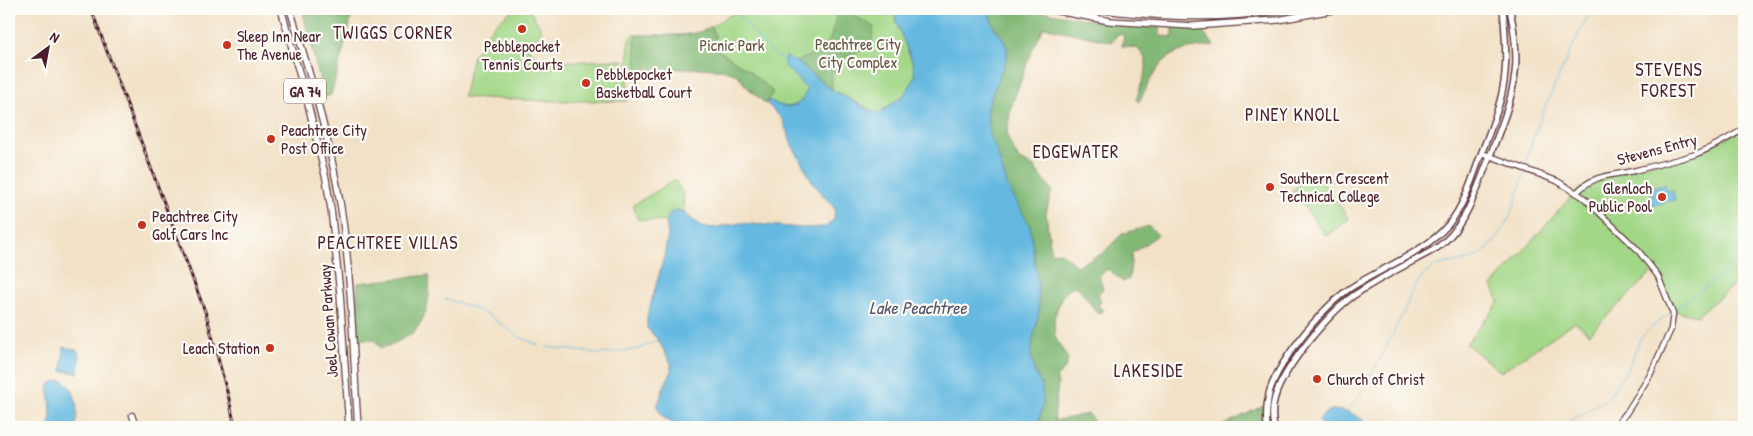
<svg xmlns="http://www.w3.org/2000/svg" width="1753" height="436" font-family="'Patrick Hand',sans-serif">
  <rect width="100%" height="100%" fill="#fdfcf7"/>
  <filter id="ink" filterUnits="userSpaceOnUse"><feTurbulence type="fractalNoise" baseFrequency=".02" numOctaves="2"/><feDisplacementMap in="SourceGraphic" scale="10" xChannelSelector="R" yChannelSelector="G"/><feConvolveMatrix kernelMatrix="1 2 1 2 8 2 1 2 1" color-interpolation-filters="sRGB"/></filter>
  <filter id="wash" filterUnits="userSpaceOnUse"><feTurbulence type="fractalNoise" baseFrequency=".0096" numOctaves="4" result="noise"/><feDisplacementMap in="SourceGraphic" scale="20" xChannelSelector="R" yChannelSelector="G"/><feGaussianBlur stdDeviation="1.12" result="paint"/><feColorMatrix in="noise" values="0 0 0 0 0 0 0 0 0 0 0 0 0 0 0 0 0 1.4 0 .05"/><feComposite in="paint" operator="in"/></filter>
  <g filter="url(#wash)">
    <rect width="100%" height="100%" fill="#f2e1c6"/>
    <path fill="#a2d787" stroke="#767b59" d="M514 9H529L542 30 528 50 543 62 624 60V64L628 69 629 39 634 35H681L702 32 740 9H894L896 22 913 63 915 75 911 85 904 95 879 113H875L826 86 807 89C801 110 786 111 769 100L766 104 746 86 738 75 720 69 701 68 629 70 627 101H543L463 97 473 56 493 26Z
      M1200 9H1287L1288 16 1206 22Z
      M1744 129V276L1697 316 1671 310 1654 270 1589 334 1575 322 1501 372 1466 344 1499 302 1492 286 1576 191 1621 170 1690 156Z
      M1316 173 1349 219 1326 236 1292 190Z
      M675 180 684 196 683 204 684 212C672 208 671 213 666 222L637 219 633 205Z"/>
    <path fill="#81b874" stroke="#666c50" d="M302 9H352L349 29 331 95 324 97Z
      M838 9H850L855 16 874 27 871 43 863 49 845 57 840 67 835 69 832 73V90L797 62 818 51 830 40Z
      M984 9H1027L1108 23 1160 28V36L1173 37V28L1201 30 1214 45C1200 48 1181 48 1169 57 1155 67 1147 87 1139 102L1136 100 1146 70V59L1137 48 1122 46 1124 35 1117 34 1112 42 1044 27 1031 53 1011 107 1007 133 1008 139 1019 160 1033 166 1052 190 1046 213 1051 253 1061 252 1076 266 1102 254 1122 234 1149 226 1158 235 1132 253 1129 279 1123 282 1108 269 1099 276 1103 289 1098 294 1101 301 1098 306 1104 310 1098 314 1079 288 1073 286 1062 296 1054 318 1055 337 1068 359 1065 369 1056 377 1058 384 1054 421 1088 414 1098 427H1079L1075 421 1071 425V427H1032L992 158 984 113Z
      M711 27 716 37 711 45 748 70 773 92 766 104 746 86 738 75 720 69 701 68 637 70 635 44 637 35C661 35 690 39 711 27Z
      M429 275C431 298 427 317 412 335H410L391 345 381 348 374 339H358L356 309 358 283Z
      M1265 405V427H1219Z"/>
    <path fill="#65b9e1" stroke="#586c86" d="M894 9H985L989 13 994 27 1002 37 1007 47V57L987 108 989 135 995 146 1008 187 1030 226 1038 286 1039 312 1033 339 1031 357 1035 372 1042 386 1043 405 1037 427H679L663 417 657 407 665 384 671 373V363L658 340 647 328V317L664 257 668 235 666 222 670 213 675 210 684 212 693 220 703 227 711 228 741 223 802 228 826 227 834 219 835 209 813 183 792 145 782 119 767 104 769 100C785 110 801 110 807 89L784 65V58L786 57 797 62 832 90 875 113H880L904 95 911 85 915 75 913 63 896 22Z
      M1665 184 1667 191 1673 190 1675 200 1652 205 1650 195 1654 193 1653 187Z
      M64 347 77 350 80 356 78 373 62 371Z
      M61 380C78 387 78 412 76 427H49C53 412 50 402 48 387L52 383Z
      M1331 410C1346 409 1361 417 1372 427H1322L1319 420 1324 414Z"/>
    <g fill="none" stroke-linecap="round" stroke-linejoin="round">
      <path stroke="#65b9e1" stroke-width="1" d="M737 14 771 52 784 61
        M1526 165C1531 140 1540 119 1550 96 1564 66 1576 37 1592 9
        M445 299 471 307 490 316 519 337 538 345
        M1674 310 1718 277 1744 252
        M547 347 601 354 639 349 658 340
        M1364 388C1378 363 1391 338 1403 313 1409 300 1413 287 1423 276 1437 260 1450 265 1468 260 1501 251 1516 204 1524 174
        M1348 412 1362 391
        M1311 427H1322
        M1561 427 1609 397 1627 370 1641 338 1651 328 1671 312"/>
    </g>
  </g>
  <g filter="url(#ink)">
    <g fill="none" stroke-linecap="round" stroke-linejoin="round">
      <defs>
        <path id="tertiary" d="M1482 153 1557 181 1583 197 1637 249 1658 276 1673 314 1671 329 1650 375 1627 412 1615 427
          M1577 192C1595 174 1610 176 1633 171 1653 166 1673 161 1693 155 1711 149 1728 138 1744 129
          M132 415 136 427"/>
        <path id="secondary" d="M1267 427C1266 415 1267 401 1270 390 1281 358 1324 305 1352 287 1382 268 1425 252 1448 225 1464 206 1472 180 1480 157 1490 130 1503 102 1505 73 1507 52 1505 30 1503 9
          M1274 427C1272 417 1272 407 1275 397 1284 367 1332 308 1359 292 1377 280 1396 270 1415 260 1422 256 1431 252 1438 247 1467 226 1477 187 1490 156 1500 129 1512 102 1515 73 1518 52 1514 29 1510 9"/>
        <path id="primary" d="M281 9 308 104 326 179 331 209 340 293 349 427
          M290 9C310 74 330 140 341 208 352 280 353 354 358 427
          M1047 9 1110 21 1192 26 1278 20 1338 9
          M1095 9C1159 17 1224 21 1288 9"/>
      </defs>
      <use href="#tertiary" stroke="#633c42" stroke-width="7"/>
      <use href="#secondary" stroke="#633c42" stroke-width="8"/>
      <use href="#primary" stroke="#633c42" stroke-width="8"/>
      <use href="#tertiary" stroke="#fff" stroke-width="4.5"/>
      <use href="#secondary" stroke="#fff" stroke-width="5"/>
      <use href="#primary" stroke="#fff" stroke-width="5.5"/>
      <defs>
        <path id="rail" d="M91 9 206 314 229 399 235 427"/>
      </defs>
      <use href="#rail" stroke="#4a1f2b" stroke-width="3"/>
      <use href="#rail" stroke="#fdfcf7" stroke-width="1" stroke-dasharray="4" stroke-linecap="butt"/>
    </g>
  </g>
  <g fill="#c8321e" stroke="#fdfcf7" stroke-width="2">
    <circle cx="522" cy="29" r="5"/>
    <circle cx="227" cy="45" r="5"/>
    <circle cx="586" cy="83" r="5"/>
    <circle cx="271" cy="139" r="5"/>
    <circle cx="1270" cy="187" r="5"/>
    <circle cx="1662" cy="197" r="5"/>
    <circle cx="142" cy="225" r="5"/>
    <circle cx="270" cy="348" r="5"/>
    <circle cx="1317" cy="379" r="5"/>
  </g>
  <g text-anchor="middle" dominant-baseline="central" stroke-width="4.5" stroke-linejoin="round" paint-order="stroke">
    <rect fill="#fdfcf7" stroke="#806168" stroke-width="1" x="284" y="78.5" width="42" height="25" rx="4"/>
    <g font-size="15" font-weight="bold" fill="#4a1f2b">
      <text x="305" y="91">GA 74</text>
    </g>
    <g font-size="16" fill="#4a1f2b" stroke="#fdfcf7" text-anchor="start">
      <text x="237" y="36">Sleep Inn Near<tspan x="237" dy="18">The Avenue</tspan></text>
      <text x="522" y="46" text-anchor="middle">Pebblepocket<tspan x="522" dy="18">Tennis Courts</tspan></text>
      <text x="596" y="74">Pebblepocket<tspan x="596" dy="18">Basketball Court</tspan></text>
      <text x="281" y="130">Peachtree City<tspan x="281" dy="18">Post Office</tspan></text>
      <text x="1280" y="178">Southern Crescent<tspan x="1280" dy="18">Technical College</tspan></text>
      <text x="1652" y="188" text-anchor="end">Glenloch<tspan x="1652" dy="18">Public Pool</tspan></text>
      <text x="152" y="216">Peachtree City<tspan x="152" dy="18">Golf Cars Inc</tspan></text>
      <text x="260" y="348" text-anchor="end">Leach Station</text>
      <text x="1327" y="379">Church of Christ</text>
    </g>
    <g font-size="16" fill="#645647" stroke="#fdfcf7">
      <text x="858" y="44">Peachtree City<tspan x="858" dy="18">City Complex</tspan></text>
      <text x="732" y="45">Picnic Park</text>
    </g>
    <g font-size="16" fill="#4a1f2b" stroke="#fdfcf7">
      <text transform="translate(1657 149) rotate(-15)">Stevens Entry</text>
      <text transform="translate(328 321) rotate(-94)">Joel Cowan Parkway</text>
    </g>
    <g font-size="18" letter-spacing="1" fill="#4a1f2b" stroke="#fdfcf7">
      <text x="393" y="32">TWIGGS CORNER</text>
      <text x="1669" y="69">STEVENS<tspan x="1669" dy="21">FOREST</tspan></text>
      <text x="1293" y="114">PINEY KNOLL</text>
      <text x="1076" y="151">EDGEWATER</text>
      <text x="388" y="242">PEACHTREE VILLAS</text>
      <text x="1149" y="370">LAKESIDE</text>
    </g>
    <g font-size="18" font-style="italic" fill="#53556b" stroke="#fdfcf7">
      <text x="918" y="307">Lake Peachtree</text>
    </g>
  </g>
  <rect width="1753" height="436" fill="none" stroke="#fdfcf7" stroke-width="30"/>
  <g transform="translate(48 48) rotate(32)" stroke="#fdfcf7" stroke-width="4" paint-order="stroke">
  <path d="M0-4L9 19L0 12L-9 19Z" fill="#4a1f2b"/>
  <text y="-8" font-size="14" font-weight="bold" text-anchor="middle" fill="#4a1f2b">N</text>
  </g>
</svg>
